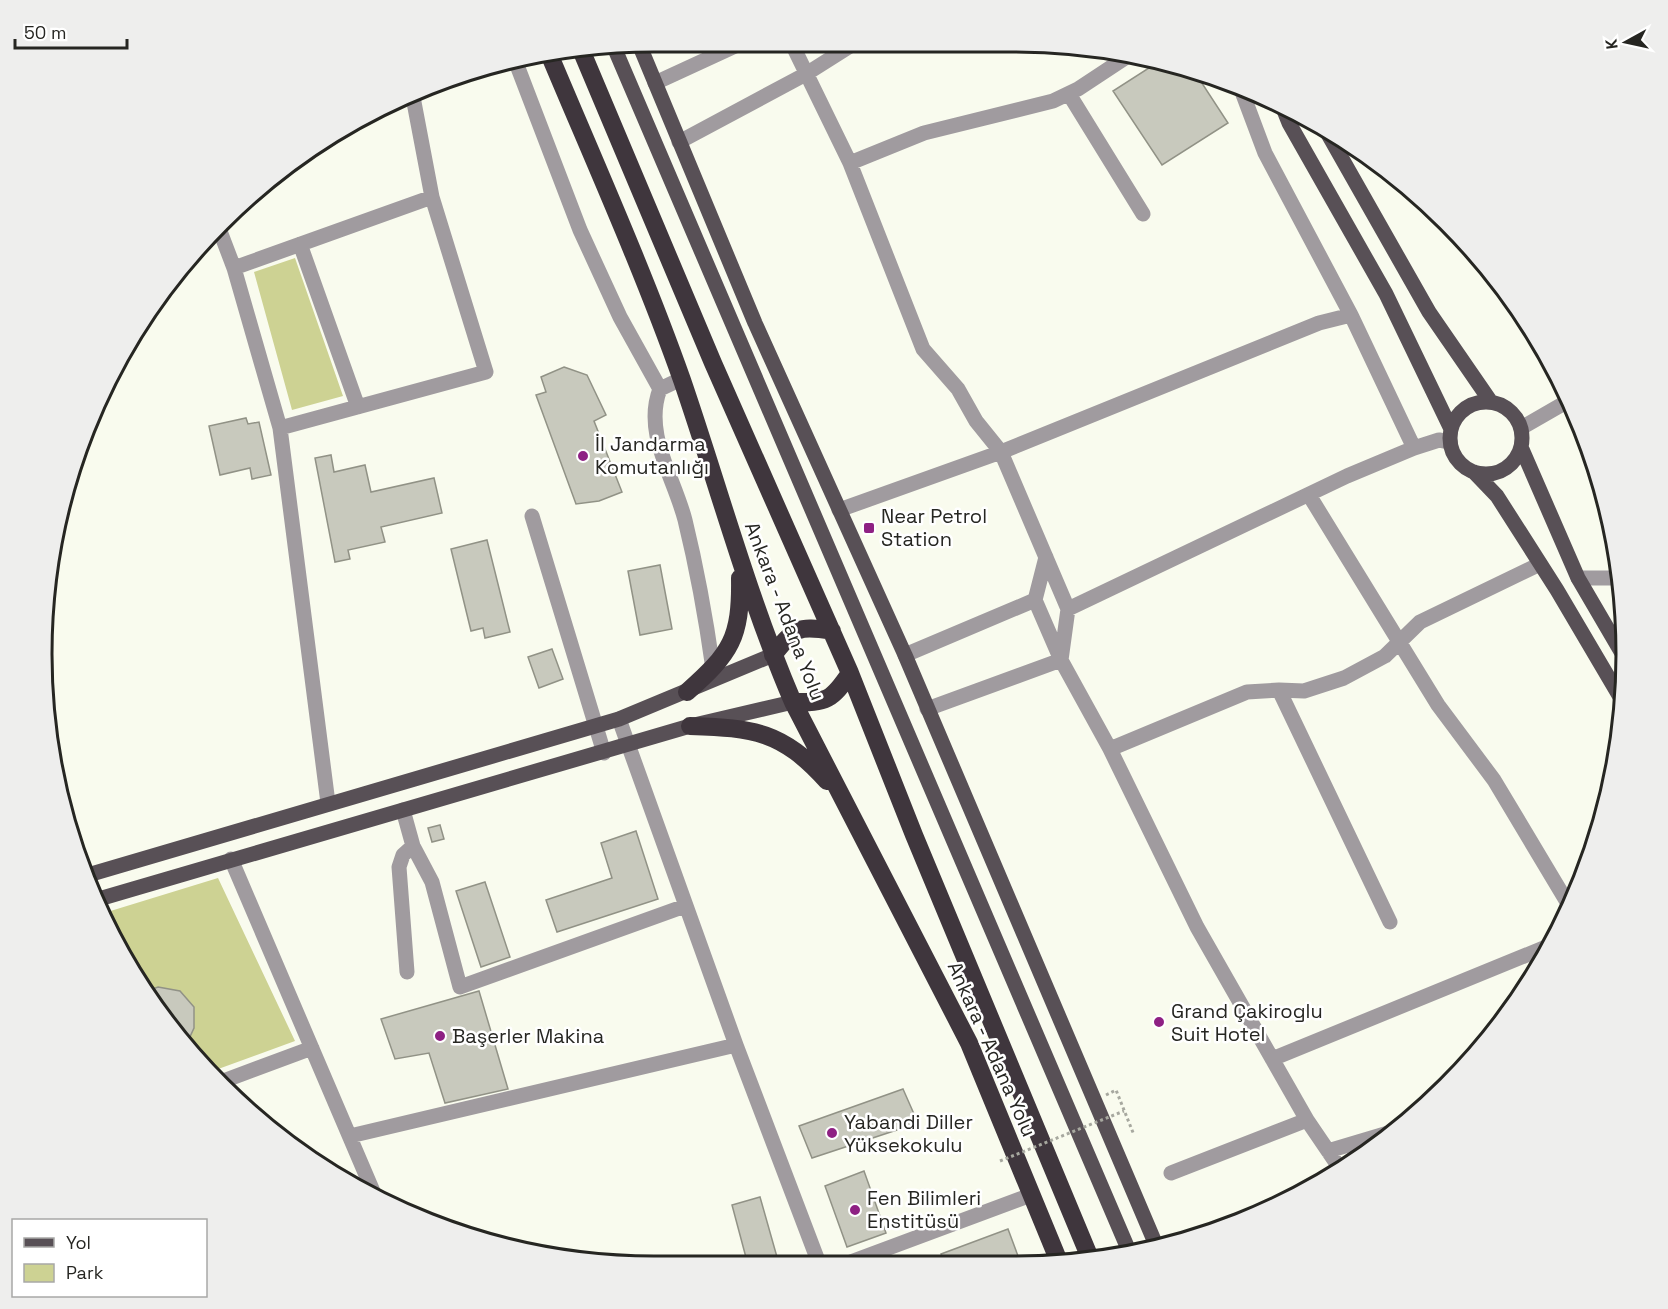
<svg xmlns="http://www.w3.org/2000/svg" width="1668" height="1309" font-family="'Space Grotesk',sans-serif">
  <rect width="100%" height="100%" fill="#f9fbee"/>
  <path fill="#cdd293" d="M295 258 343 396 292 410 254 272Z
    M218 878 295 1041 210 1072 124 961 104 913Z"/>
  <path fill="#c8c9bd" stroke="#919286" stroke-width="1.5" d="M1155 64 1194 71 1228 123 1162 165 1113 91Z
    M564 367 587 375 606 415 594 421 622 492 599 501 576 504 536 395 546 392 541 377Z
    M246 418 248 424 259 422 271 475 252 479 250 468 220 475 209 426Z
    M331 455 334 472 365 465 371 492 434 478 442 513 381 527 385 542 348 550 350 559 335 562 315 458Z
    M487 540 510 632 485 638 483 628 471 631 451 549Z
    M660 565 672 629 640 635 628 571Z
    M552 649 563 679 539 688 528 657Z
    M440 825 444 839 432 842 428 828Z
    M636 831 658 899 557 932 546 900 612 878 601 843Z
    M485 882 510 957 481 967 456 891Z
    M158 987 180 991 194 1007V1028L187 1043 147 991Z
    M479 991 508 1089 445 1103 429 1053 395 1059 381 1019Z
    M903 1089 918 1123 812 1158 799 1126Z
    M864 1171 886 1233 847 1247 825 1186Z
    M760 1197 777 1257 748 1265 732 1205Z
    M1008 1229 1018 1256 991 1266H946L941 1254Z"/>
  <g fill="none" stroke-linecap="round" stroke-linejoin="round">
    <path stroke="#a7a89f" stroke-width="3" stroke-dasharray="3 3" stroke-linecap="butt" d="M1106 1095 1116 1090 1134 1135"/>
    <path stroke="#a09b9f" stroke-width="15" d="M791 42 850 163 923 349 958 389 976 421 1001 452 1068 609 1061 660 927 709
      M515 60 580 230 620 317 660 389
      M655 83 744 42
      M1241 89 1265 153 1351 315 1414 448
      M1069 94 1143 214
      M679 142 806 74 855 43
      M850 163 924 133 1053 101 1078 89 1125 58
      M218 226 234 268 432 197
      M300 244 358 407
      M234 268 280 428 328 803
      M681 379 660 389C643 433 674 477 685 520 697 569 706 619 713 669
      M280 428 486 372 432 197 413 97
      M1521 428 1568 401
      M1309 495 1438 705 1494 780 1570 907
      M839 510 1001 452 1319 323 1351 315
      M532 516 604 753
      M1046 557 1035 600 1061 660 1110 749 1197 927 1307 1120 1341 1170
      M1578 578H1621
      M1068 609 1347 476 1414 448 1439 440 1450 442
      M905 655 1035 600
      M1279 690 1304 691 1344 678 1385 656 1420 622 1540 564
      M619 719 736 1045 820 1266
      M1110 749 1247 692 1279 690 1390 922
      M403 810 413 846 432 882 460 987 685 906
      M231 859 375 1196
      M407 972 399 867 403 855 413 846
      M1272 1059 1551 945
      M218 1083 312 1048
      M350 1136 736 1045
      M1328 1151 1395 1131
      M1171 1173 1307 1120
      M840 1266 1031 1195"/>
    <path stroke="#585056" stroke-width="15" d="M639 44 755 323 905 655 1156 1245
      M614 47 1129 1251
      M1283 108 1289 123 1386 294 1451 429
      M1324 127 1429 312 1491 402
      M1450 438a36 36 0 1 1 72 0a36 36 0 1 1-72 0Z
      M1521 447 1578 578 1623 655
      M1474 472 1497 496 1557 590 1623 702
      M88 875 619 719 773 655
      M99 899 690 726 793 702"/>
    <path stroke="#3f363d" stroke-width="18" d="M582 52 713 363 850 673 914 835 1090 1258
      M550 56C595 163 643 270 682 380 719 488 748 597 793 702L969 1043 1060 1264
      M773 655C795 628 797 625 832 631
      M687 692C731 653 741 638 740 578
      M793 702C827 703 832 700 850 673
      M690 726C754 728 782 731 827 781"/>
    <path stroke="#a7a89f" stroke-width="3" stroke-dasharray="3 3" stroke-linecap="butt" d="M1000 1161 1124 1111"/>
  </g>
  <g fill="#8e2083" stroke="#fff" stroke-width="2">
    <circle cx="583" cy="456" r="6"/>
    <rect x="863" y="522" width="12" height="12" rx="3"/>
    <circle cx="1159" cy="1022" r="6"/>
    <circle cx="440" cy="1036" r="6"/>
    <circle cx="832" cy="1133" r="6"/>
    <circle cx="855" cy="1210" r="6"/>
  </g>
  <g text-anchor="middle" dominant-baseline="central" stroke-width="5" stroke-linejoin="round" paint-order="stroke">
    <g font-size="20" fill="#262622" stroke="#fff" text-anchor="start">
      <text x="595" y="444">İl Jandarma<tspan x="595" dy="23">Komutanlığı</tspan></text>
      <text x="881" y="516">Near Petrol<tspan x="881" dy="23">Station</tspan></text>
      <text x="1171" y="1011">Grand Çakiroglu<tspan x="1171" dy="23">Suit Hotel</tspan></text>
      <text x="452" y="1036">Başerler Makina</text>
      <text x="844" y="1122">Yabandi Diller<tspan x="844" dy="23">Yüksekokulu</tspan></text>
      <text x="867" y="1198">Fen Bilimleri<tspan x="867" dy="23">Enstitüsü</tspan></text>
    </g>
    <g font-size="20" fill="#262622" stroke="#fff">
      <text transform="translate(785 611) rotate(69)">Ankara - Adana Yolu</text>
      <text transform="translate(992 1049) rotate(66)">Ankara - Adana Yolu</text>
    </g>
  </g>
  <path d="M0 0H1668V1309H0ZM654 52H1014A602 602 0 0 1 1616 654V654A602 602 0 0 1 1014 1256H654A602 602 0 0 1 52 654V654A602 602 0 0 1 654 52Z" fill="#eeeeed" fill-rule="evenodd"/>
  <path fill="none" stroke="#262622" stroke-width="3" d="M654 52H1014A602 602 0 0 1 1616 654V654A602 602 0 0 1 1014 1256H654A602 602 0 0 1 52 654V654A602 602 0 0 1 654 52Z"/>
  <rect x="12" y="1219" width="195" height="78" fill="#ffffff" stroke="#a8a8a7" stroke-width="1.5"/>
  <rect x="24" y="1238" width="30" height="9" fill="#585056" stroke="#a8a8a7" stroke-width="1.5"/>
  <text x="66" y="1249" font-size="18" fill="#262622">Yol</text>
  <rect x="24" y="1264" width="30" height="18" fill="#cdd293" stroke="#a8a8a7" stroke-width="1.5"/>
  <text x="66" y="1279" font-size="18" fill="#262622">Park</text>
  <g transform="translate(1626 42) rotate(262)" stroke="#ffffff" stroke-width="4.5" paint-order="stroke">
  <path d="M0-4.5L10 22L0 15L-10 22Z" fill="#262622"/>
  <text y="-9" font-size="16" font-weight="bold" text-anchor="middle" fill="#262622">K</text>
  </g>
  <path d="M15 39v9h112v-9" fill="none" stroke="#262622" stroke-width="3"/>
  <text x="24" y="39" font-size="18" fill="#262622" stroke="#ffffff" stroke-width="4.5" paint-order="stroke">50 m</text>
</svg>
